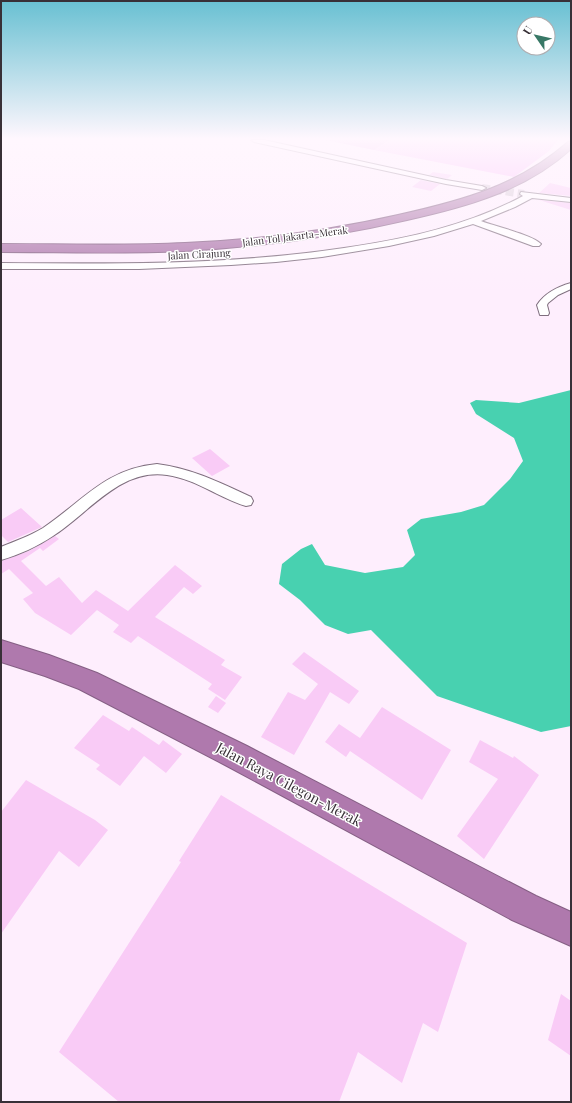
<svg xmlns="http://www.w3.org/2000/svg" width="572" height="1103" font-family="'Playfair Display',serif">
  <rect width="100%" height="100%" fill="#feeefd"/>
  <path fill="#fbb8f8" d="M391 140H558L549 151 514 177 374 150Z"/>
  <path fill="#eba0e8" d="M325 140H390L374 150Z"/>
  <path fill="#48d1b0" d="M571 390V726L541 732 437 696 371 630 348 634 325 625 300 600 279 584 282 564 301 549 312 544 325 565 365 573 403 567 415 555 407 530 421 519 461 512 484 505 510 479 523 461 514 438 476 414 470 403 476 400 519 403Z"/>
  <path fill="#f9cbf6" d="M433 172 452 175 447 179 429 175Z
    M421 180 440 184 431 191 412 187Z
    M550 183 571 188V196L539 193Z
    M539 200 571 203V210Z
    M210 449 230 466 212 476 192 458Z
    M21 508 42 527 8 542 1 535V520Z
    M55 536 59 539 43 551 40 548 21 561 46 586 59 577 82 603 96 590 128 611 175 565 202 586 193 594 184 587 155 617 225 660 221 665 242 677 225 700 208 689 212 684 138 636 131 643 113 632 119 625 97 610 71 635 35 613 23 599 33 593 9 569 1 574V561L29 551Z
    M304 652 359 691 349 704 330 692 294 755 261 737 288 692 305 700 318 684 292 664Z
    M216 696 226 703 218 713 208 707Z
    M382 707 451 750 422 800 350 751 346 757 325 742 339 724 360 738Z
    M103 715 129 731 132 727 159 745 163 740 182 754 166 773 144 756 120 786 96 769 100 765 74 748Z
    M480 740 513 758 514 756 539 775 484 859 457 836 498 779 469 762Z
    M26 780 95 820 108 830 79 867 59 851 1 934V812Z
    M221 795 467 943 438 1032 423 1023 402 1083 358 1052 339 1102H119L59 1052 181 862 179 861Z
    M561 994 571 1001V1056L548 1040Z"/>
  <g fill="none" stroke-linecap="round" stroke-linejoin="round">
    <path stroke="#d6c8d5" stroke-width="8" stroke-dasharray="8 4" stroke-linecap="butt" d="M482 188 524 194"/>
    <defs>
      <path id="street" d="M251 140H264L446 180 482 186 486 188 482 190 446 184 254 142Z
        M521 192 571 198V202L532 198 515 207 481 221C494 226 533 235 541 244L539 246H533L473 224 434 236 389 246 322 257 276 262 231 265 139 269H1V263C116 264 231 265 344 248 406 239 467 226 523 196L520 194Z
        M571 283V289L558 295 548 303 547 305 549 313 548 315H540L537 305C545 293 557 287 571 283Z
        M157 464C191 468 221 483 251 497L253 501 251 505 246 506C219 498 196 479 167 475 120 468 89 513 53 536 38 546 19 555 1 560V547C15 541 30 536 43 528 83 501 105 469 157 464Z"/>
      <path id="highway" d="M571 141V149C525 191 466 207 407 220 334 237 260 247 185 251 124 254 62 252 1 252V244C62 244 124 246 185 243 257 240 328 231 398 215 461 201 518 186 568 142Z
        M1 640 49 655 97 673 247 746 536 896 571 912V946L512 920 227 766 79 689 45 676 1 662Z"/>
    </defs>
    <use href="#street" stroke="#7f6e7e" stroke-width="2"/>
    <use href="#highway" stroke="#855f84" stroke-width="2"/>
    <use href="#street" fill="#fff" fill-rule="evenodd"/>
    <use href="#highway" fill="#af79ad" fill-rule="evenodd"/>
  </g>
  <linearGradient id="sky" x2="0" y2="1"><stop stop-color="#68c0d2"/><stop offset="0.47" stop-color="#fff7fe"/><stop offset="1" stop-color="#fff7fe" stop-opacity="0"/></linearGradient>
  <rect width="572" height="295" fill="url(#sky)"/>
  <g text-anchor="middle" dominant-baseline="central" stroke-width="3" stroke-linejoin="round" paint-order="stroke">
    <g font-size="10" fill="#383037" stroke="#fff">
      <text transform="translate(295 236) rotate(-7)">Jalan Tol Jakarta–Merak</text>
      <text transform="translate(199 254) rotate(-3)">Jalan Cirajung</text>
    </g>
    <g font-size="14" fill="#383037" stroke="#fff">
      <text transform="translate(289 784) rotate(28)">Jalan Raya Cilegon-Merak</text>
    </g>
  </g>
  <rect width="572" height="1103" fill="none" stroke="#383037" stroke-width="4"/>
  <g transform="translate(536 36) rotate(304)"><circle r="19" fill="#ffffff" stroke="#afacaf"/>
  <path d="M0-3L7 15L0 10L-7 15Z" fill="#387866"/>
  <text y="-6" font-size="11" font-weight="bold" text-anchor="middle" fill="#383037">U</text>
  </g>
</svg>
